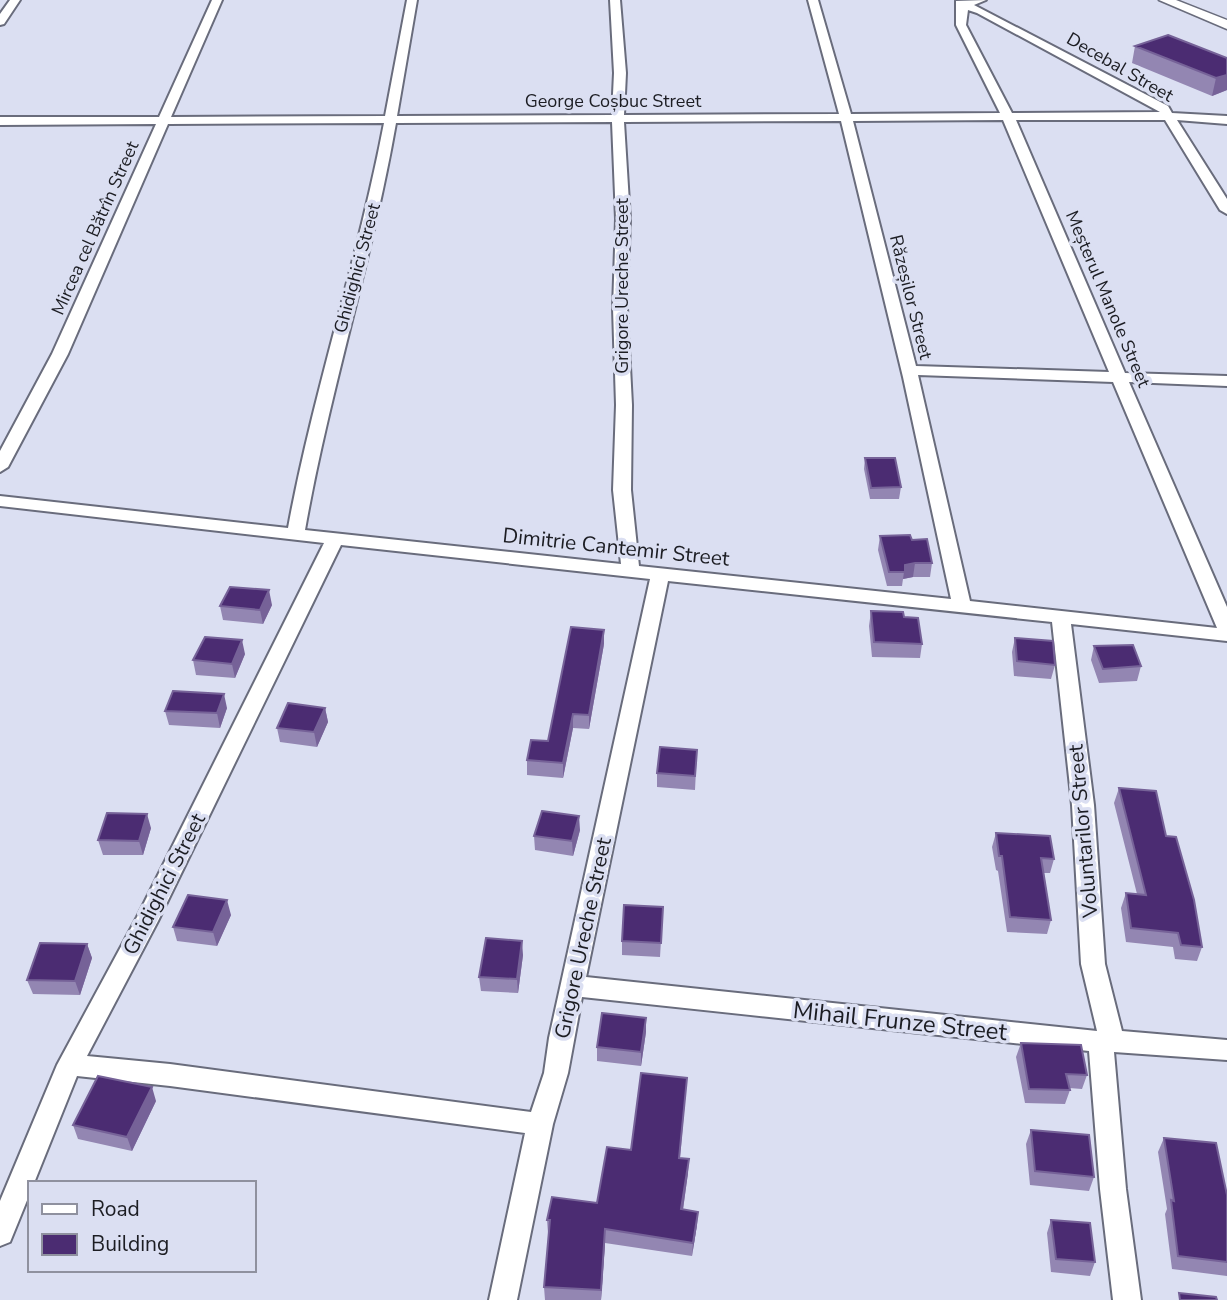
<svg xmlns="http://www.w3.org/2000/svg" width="1227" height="1300" font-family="'Nunito Sans',sans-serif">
  <rect width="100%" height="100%" fill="#dbdff2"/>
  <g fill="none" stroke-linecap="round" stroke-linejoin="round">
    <defs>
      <path id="minor" d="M10 0H20L4 24 0 25V14Z
        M212 0H222L171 117 385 116 407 0H417L397 116 612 115 614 73 610 0H620L626 73 624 115 839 114 808 0H818L851 114 1000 113 956 25V1L986 0 974 5 1168 106 1172 113 1227 116V124L1177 120 1227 199V214L1220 210 1165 120H1016L1125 373 1227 376V386L1129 382 1227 607V641L1071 624 1094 805 1105 964 1122 1031 1227 1040V1060L1114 1052 1126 1189 1141 1300H1113L1100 1189 1089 1051 582 997 568 1073 553 1124 517 1300H489L525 1133 170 1086 77 1076 34 1183H30V1193L10 1242 0 1246V1201L57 1065 137 917 324 543 0 506V496L288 528C313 392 358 260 384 123L168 124 68 354 8 467 0 472V451L52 354 156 124 0 125V117H159ZM968 10 977 13 1160 112 1012 113 966 25ZM1003 120 1109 372 916 366 853 121ZM841 121 903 377 951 599 639 566 631 490 632 405 627 308 630 219 624 122ZM612 122 616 219 613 308 616 405 613 490 621 564 305 530C329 393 372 260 396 123ZM918 375 1113 382 1217 628 970 601ZM341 545 650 579 549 1038 544 1073 531 1112 170 1064 87 1056 158 921ZM668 581 1052 622 1072 805 1081 964 1097 1031 586 977Z"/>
      <path id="tertiary" d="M1159 0H1176L1227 20V29Z"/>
    </defs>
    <use href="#minor" stroke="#696c7c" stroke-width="4"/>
    <use href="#tertiary" stroke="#696c7c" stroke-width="3"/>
    <use href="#minor" fill="#fff" fill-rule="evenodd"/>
    <use href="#tertiary" fill="#fff" fill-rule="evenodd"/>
  </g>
  <path fill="#9386b2" d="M1135 46 1227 58V90L1212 96 1132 63Z
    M865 458 901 487 899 499H870L864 469Z
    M880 536 912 540 932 563 930 577H913L903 579 902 586H887L878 550Z
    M272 605 263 624 223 620 220 606Z
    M871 611 904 617 922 644 920 658 872 657 869 626Z
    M1015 638 1055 665 1051 679 1014 676 1012 652Z
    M604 644 589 729 573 728 563 778 527 775V760L548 741Z
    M1094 646 1141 666 1137 681 1099 683 1091 660Z
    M245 654 235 678 196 675 193 660Z
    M227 708 220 728 169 725 165 711Z
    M325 708 328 722 317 747 280 742 277 728Z
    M697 750 695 790 657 787V773Z
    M1119 788 1166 836 1202 947 1197 961 1175 959 1173 947 1126 942 1121 908 1126 893 1137 894 1114 803Z
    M151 828 143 855H103L98 840Z
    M580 830 573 856 535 850 534 836Z
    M996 833 1054 859 1050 873H1044L1051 920 1047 934 1007 932 998 871 996 870 992 847Z
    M663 907 660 957 622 955V941Z
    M231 915 217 946 177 941 173 927Z
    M87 944 92 958 80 995 33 994 27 980Z
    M523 955 518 993 481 991 479 977Z
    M646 1032 641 1066 597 1061V1047Z
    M1021 1043 1087 1075 1082 1089 1069 1088 1070 1090 1065 1104 1025 1103 1016 1057Z
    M687 1078 680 1158 688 1173 683 1210 697 1225 692 1256 605 1243 601 1300H545L544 1287 549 1234 548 1233 547 1220 597 1203 631 1150Z
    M156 1101 132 1151 78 1139 73 1125Z
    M1031 1130 1094 1177 1089 1191 1030 1185 1026 1144Z
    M1164 1138 1227 1195V1276L1172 1269 1165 1214 1167 1209 1158 1152Z
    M1051 1220 1095 1262 1090 1276 1051 1272 1047 1233Z"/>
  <path fill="#766298" d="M1227 75V90L1212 96 1216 78Z
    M915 563 913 577 903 579 905 565Z
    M269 590 272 605 263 624 260 610Z
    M604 630V644L589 729V715Z
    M242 640 245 654 235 678 232 664Z
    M224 694 227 708 220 728 217 713Z
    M325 708 328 722 317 747 314 732Z
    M573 714V728L563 778V763Z
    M147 814 151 828 143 855 139 841Z
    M579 816 580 830 573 856 572 841Z
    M227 900 231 915 217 946 213 932Z
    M522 941 523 955 518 993 517 979Z
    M87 944 92 958 80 995 75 981Z
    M646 1018V1032L641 1066V1052Z
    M152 1087 156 1101 132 1151 127 1137Z
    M689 1159 688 1173 681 1223V1209Z
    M698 1212 697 1225 692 1256 693 1243Z
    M605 1229V1243L601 1300V1290Z"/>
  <path fill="#4b2c72" stroke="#766298" stroke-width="2" d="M1168 35 1227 58V75L1216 78 1135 46Z
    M865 458H895L901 487 871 488Z
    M910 535 912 540 927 539 932 563H915L905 565V572H889L880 536Z
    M230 587 269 590 260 610 220 606Z
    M871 611 903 612 904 617 918 618 922 644 874 642Z
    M571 627 604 630 589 715 573 714 563 763 527 760 531 740 548 741Z
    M205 637 242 640 232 664 193 660Z
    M1015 638 1053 641 1055 665 1017 661Z
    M1133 645 1141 666 1103 669 1094 646Z
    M173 691 224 694 217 713 165 711Z
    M288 703 325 708 314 732 277 728Z
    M660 747 697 750 695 776 657 773Z
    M1119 788 1156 791 1166 836 1176 837 1194 900 1202 947 1181 945 1178 933 1131 928 1126 893 1146 895Z
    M542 811 579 816 572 841 534 836Z
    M107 813 147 814 139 841 98 840Z
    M996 833 1050 836 1054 859 1041 858 1051 920 1010 917 1002 856H999Z
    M188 895 227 900 213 932 173 927Z
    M624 905 663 907 661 943 622 941Z
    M486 938 522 941 517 979 479 977Z
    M40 943 87 944 75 981 27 980Z
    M602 1013 646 1018 641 1052 597 1047Z
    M1021 1043 1081 1045 1087 1075 1066 1074 1070 1090 1029 1089Z
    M641 1073 687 1078 679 1158 689 1159 681 1209 698 1212 693 1243 605 1229 601 1290 544 1287 550 1220H547L552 1197 597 1203 607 1147 631 1150Z
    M98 1076 152 1087 127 1137 73 1125Z
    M1031 1130 1089 1135 1094 1177 1035 1171Z
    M1164 1138 1216 1143 1227 1195V1262L1178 1256 1171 1200 1174 1201Z
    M1051 1220 1090 1223 1095 1262 1056 1259Z
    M1179 1293 1216 1297 1217 1300H1180Z"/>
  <g text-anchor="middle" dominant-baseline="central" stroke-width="7" stroke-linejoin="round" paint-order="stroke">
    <g font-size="18" fill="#1c1d23" stroke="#dbdff2">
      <text transform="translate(1120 67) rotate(30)">Decebal Street</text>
      <text x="613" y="101">George Coșbuc Street</text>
      <text transform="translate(95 228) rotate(-66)">Mircea cel Bătrîn Street</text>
      <text transform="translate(357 268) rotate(-75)">Ghidighici Street</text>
      <text transform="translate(622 286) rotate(-90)">Grigore Ureche Street</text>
      <text transform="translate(911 297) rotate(76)">Răzeșilor Street</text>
      <text transform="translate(1108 299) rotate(67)">Meșterul Manole Street</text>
    </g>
    <g font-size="21" fill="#1c1d23" stroke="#dbdff2">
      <text transform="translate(616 547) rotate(6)">Dimitrie Cantemir Street</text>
      <text transform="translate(1083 831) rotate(-95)">Voluntarilor Street</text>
      <text transform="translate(164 884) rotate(-63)">Ghidighici Street</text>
      <text transform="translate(583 938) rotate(-78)">Grigore Ureche Street</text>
    </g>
    <g font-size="24" fill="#1c1d23" stroke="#dbdff2">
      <text transform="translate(900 1021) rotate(6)">Mihail Frunze Street</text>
    </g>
  </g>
  <rect x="28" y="1181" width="228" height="91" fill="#dbdff2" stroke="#8f919f" stroke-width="2"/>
  <rect x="42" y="1204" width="35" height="10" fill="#ffffff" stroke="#8f919f" stroke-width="2"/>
  <text x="91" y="1216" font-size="21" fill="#1c1d23">Road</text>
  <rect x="42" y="1234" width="35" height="21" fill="#4b2c72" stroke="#8f919f" stroke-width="2"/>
  <text x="91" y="1251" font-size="21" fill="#1c1d23">Building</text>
</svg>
